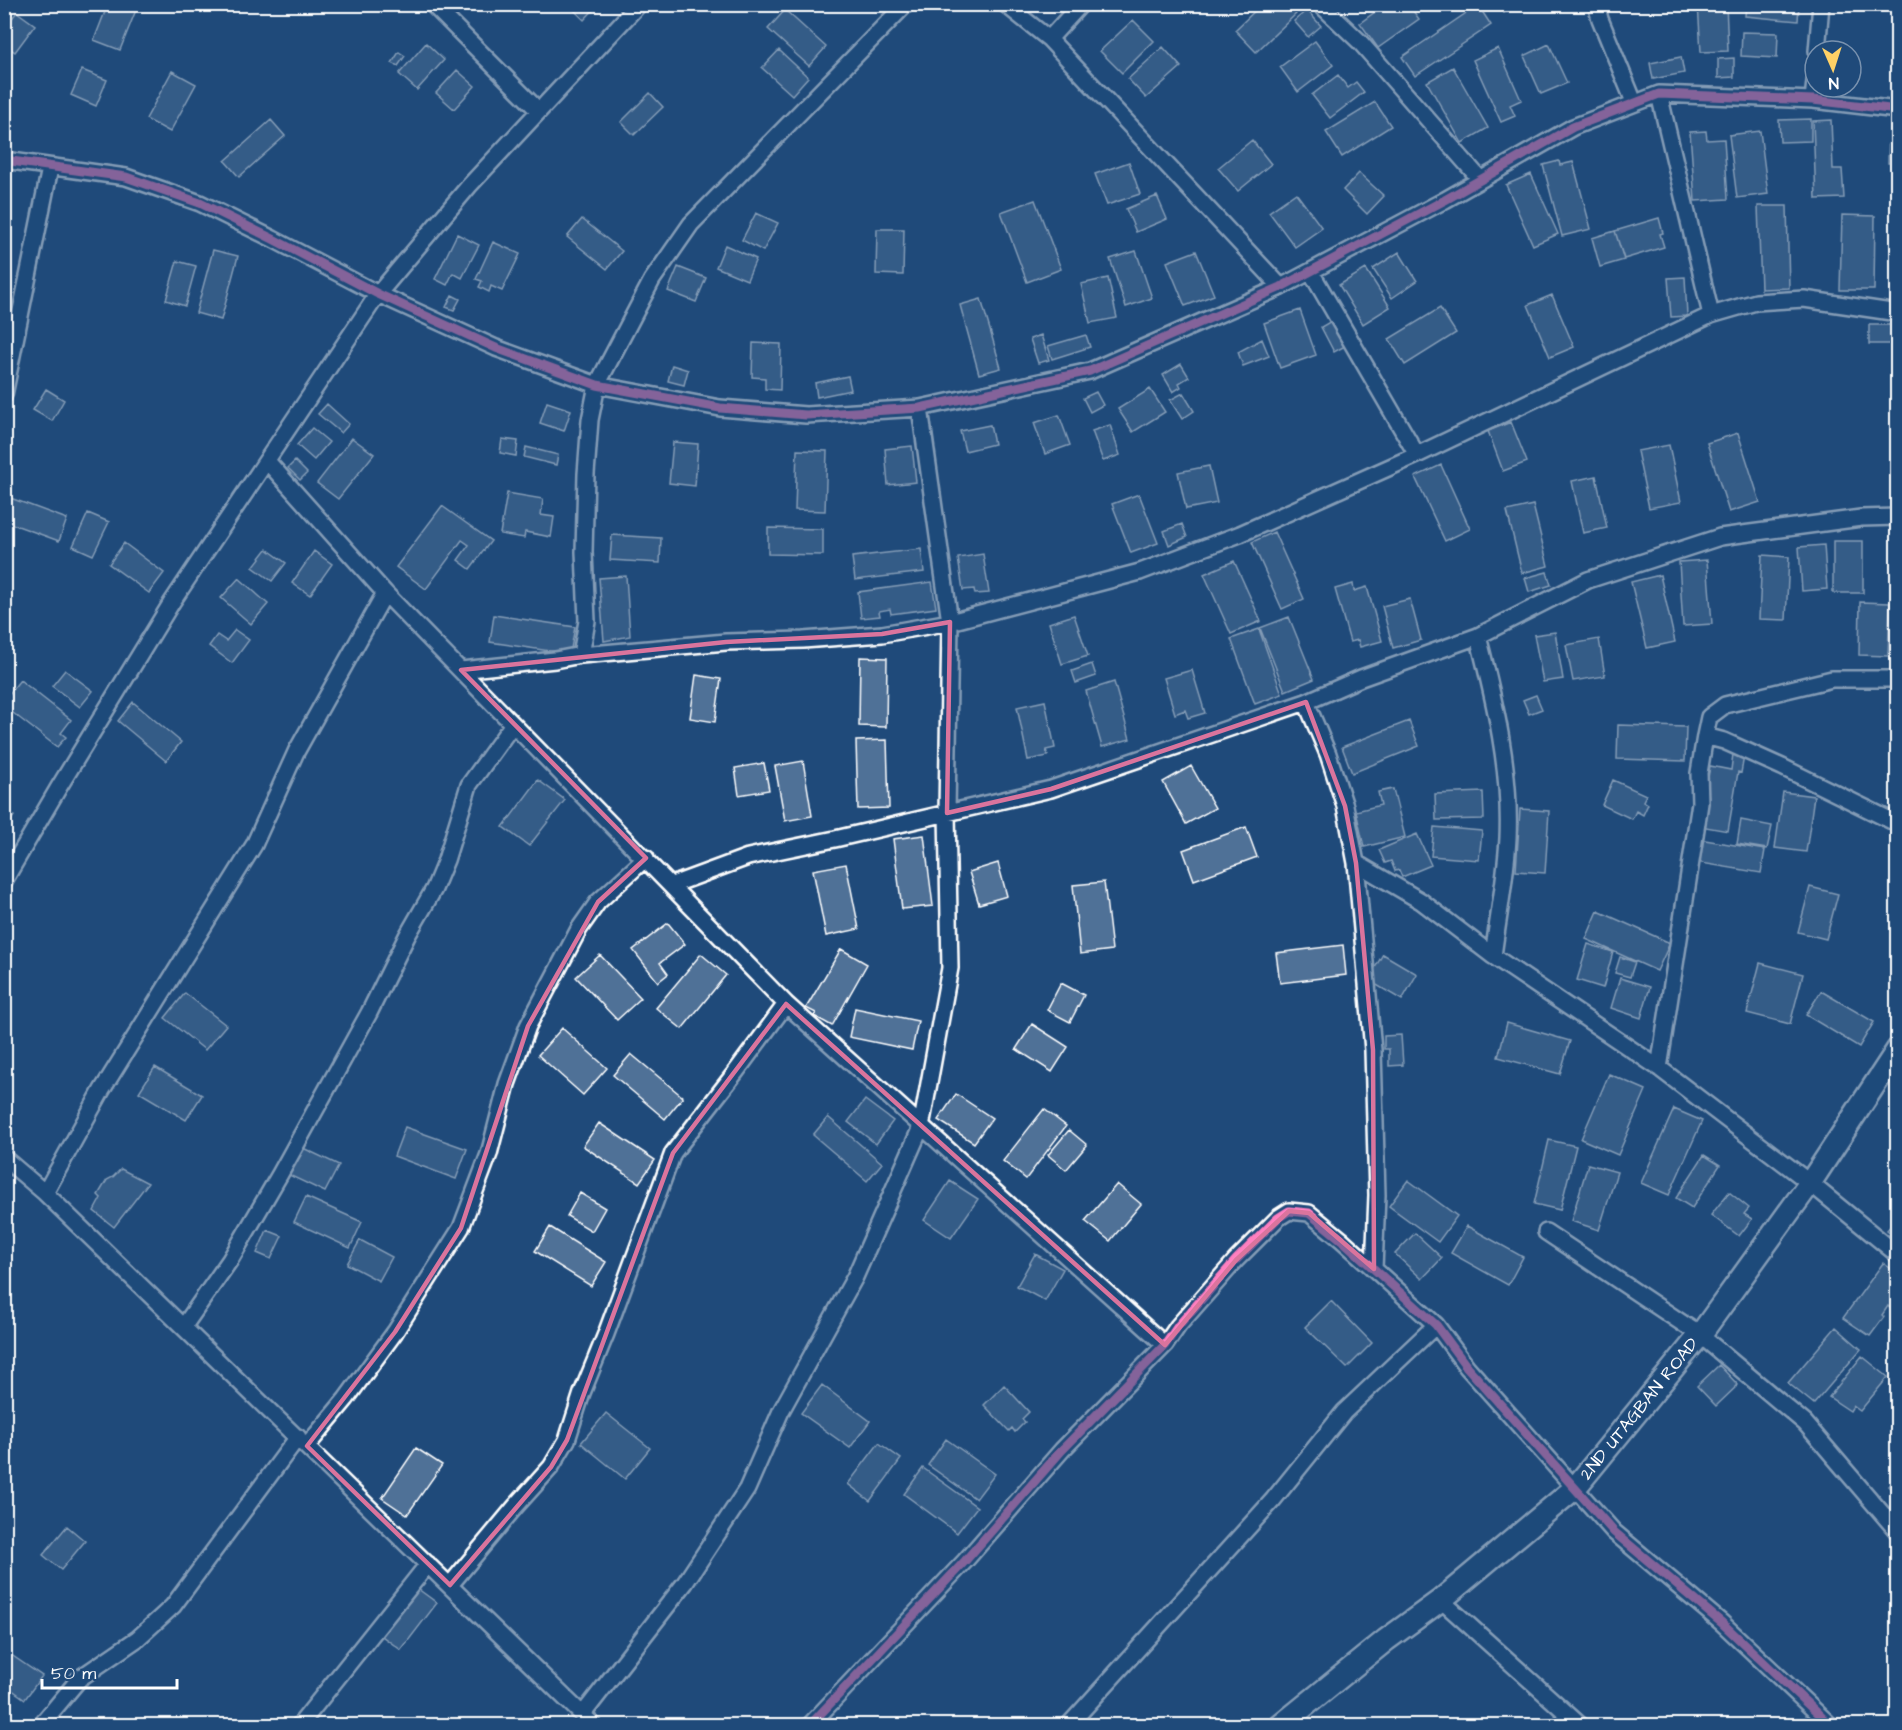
<svg xmlns="http://www.w3.org/2000/svg" width="1902" height="1730" font-family="'Architects Daughter',sans-serif">
  <rect width="100%" height="100%" fill="#1f4a7a"/>
  <filter id="ink" filterUnits="userSpaceOnUse"><feTurbulence type="fractalNoise" baseFrequency=".0167" numOctaves="2"/><feDisplacementMap in="SourceGraphic" scale="12" xChannelSelector="R" yChannelSelector="G"/><feConvolveMatrix kernelMatrix="1 2 1 2 8 2 1 2 1" color-interpolation-filters="sRGB"/></filter>
  <g filter="url(#ink)">
    <path fill="#507197" stroke="#fff" stroke-width="1.5" d="M108 4 138 5 120 50 94 40Z
      M568 4H599L584 20Z
      M1262 4H1287L1296 14 1256 52 1235 30Z
      M1386 4H1408L1419 19 1378 48 1360 23Z
      M1500 4H1521L1504 13Z
      M1698 4H1726L1728 51 1701 52Z
      M1746 4H1799L1798 21 1745 16Z
      M1478 5 1491 25 1415 76 1402 57Z
      M785 10 826 47 809 66 768 29Z
      M1307 10 1321 26 1308 37 1294 21Z
      M17 12 35 25 15 52 4 44V28Z
      M1133 20 1154 41 1122 73 1100 51Z
      M1742 32 1778 33 1777 58 1741 56Z
      M1315 41 1333 65 1298 92 1280 67Z
      M426 43 444 60 417 90 399 74Z
      M1549 44 1567 83 1541 94 1524 56Z
      M1163 47 1181 67 1146 98 1128 79Z
      M1498 48 1521 100 1510 105 1515 116 1501 122 1473 60Z
      M779 50 808 77 792 95 762 68Z
      M399 52 405 56 398 66 392 63Z
      M1681 57 1684 73 1653 79 1650 63Z
      M1734 58V77L1718 78V59Z
      M1453 67 1488 128 1462 143 1427 82Z
      M82 70 107 80 96 106 71 95Z
      M457 70 475 86 454 109 436 93Z
      M172 71 196 84 170 132 146 119Z
      M1338 75 1348 88 1356 82 1364 92 1330 118 1312 95Z
      M650 93 663 107 634 135 621 122Z
      M1375 102 1391 126 1342 157 1326 132Z
      M1811 119V141L1780 142 1779 120Z
      M271 120 285 136 239 177 225 161Z
      M1831 120 1833 169H1842L1844 198 1816 199 1813 121Z
      M1706 131 1707 140 1724 139 1728 199 1695 201 1690 132Z
      M1760 131 1768 194 1737 198 1729 135Z
      M1889 133 1898 134V163H1888Z
      M1252 140 1271 164 1238 191 1218 168Z
      M1559 161 1560 165 1573 162 1591 229 1562 236 1543 165Z
      M1129 162 1140 194 1107 205 1095 174Z
      M1359 173 1384 196 1367 214 1343 190Z
      M1531 174 1558 234 1533 245 1506 185Z
      M1296 193 1322 228 1295 247 1269 212Z
      M1157 196 1167 219 1136 232 1126 209Z
      M1035 200 1061 269 1027 282 1001 212Z
      M1758 206H1787L1789 288 1761 289Z
      M756 213 778 223 763 251 742 240Z
      M1842 215 1875 216 1874 290H1840Z
      M1659 218 1663 233 1660 234 1664 247 1624 259 1615 231Z
      M582 219 622 251 607 269 567 237Z
      M877 229H904L903 275 876 274Z
      M1615 231 1624 260 1600 267 1592 238Z
      M457 234 479 245 462 278 453 273 447 285 435 279Z
      M493 242 520 254 502 291 491 286 489 292 479 287 482 281 476 279Z
      M725 245 756 259 747 280 716 267Z
      M213 250 238 256 221 320 196 313Z
      M1136 251 1152 298 1126 307 1110 259Z
      M1196 251 1214 295 1185 306 1167 262Z
      M1399 252 1417 281 1392 298 1373 269Z
      M177 261 196 266 185 306 166 300Z
      M678 267 706 278 696 302 668 291Z
      M1366 269 1390 307 1363 324 1339 285Z
      M1685 277 1687 316 1671 317 1668 278Z
      M1108 278 1117 318 1090 323 1081 284Z
      M452 295 460 299 454 310 446 307Z
      M1552 295 1574 347 1550 357 1528 305Z
      M981 299 1001 368 979 374 960 305Z
      M1440 308 1456 333 1405 365 1389 339Z
      M1300 310 1316 355 1280 368 1264 323Z
      M1333 320 1347 345 1334 352 1321 327Z
      M1869 325H1893L1892 344H1869Z
      M1041 335 1049 360 1038 363 1030 339Z
      M1086 335 1090 347 1052 359 1048 346Z
      M1262 339 1269 356 1243 366 1238 352Z
      M753 343 781 344 780 390 765 389V378L752 377Z
      M1181 364 1189 377 1179 383 1181 387 1173 392 1163 375Z
      M672 365 688 370 684 385 668 381Z
      M848 376 851 390 817 397 815 383Z
      M46 389 64 400 52 421 33 410Z
      M1150 389 1165 412 1133 432 1118 409Z
      M1096 392 1103 405 1090 412 1083 398Z
      M1183 393 1194 411 1182 419 1170 400Z
      M547 402 571 410 564 431 540 423Z
      M327 404 349 424 341 433 318 414Z
      M1059 415 1070 445 1045 454 1034 423Z
      M1511 422 1527 462 1503 471 1488 431Z
      M990 425 994 444 965 451 960 431Z
      M1110 425 1120 455 1103 461 1092 431Z
      M312 428 329 442 314 460 297 445Z
      M1738 433 1760 502 1729 512 1707 443Z
      M352 438 374 454 338 499 317 483Z
      M502 439 518 441 516 456 500 453Z
      M673 442 698 444 695 486 669 483Z
      M1669 445 1681 502 1649 508 1637 451Z
      M912 446 916 482 888 485 885 449Z
      M526 447 558 455 556 465 524 457Z
      M797 450 827 451 825 511 795 510Z
      M295 461 307 473 300 480 288 468Z
      M1441 465 1470 529 1445 541 1415 477Z
      M1209 466 1217 503 1186 509 1178 472Z
      M1596 476 1607 528 1583 533 1572 481Z
      M507 493 543 499 541 515 554 517 551 537 525 532 524 538 500 534Z
      M1139 494 1158 543 1131 553 1112 504Z
      M5 496 67 519 59 541 4 521Z
      M1533 505 1548 566 1522 573 1507 511Z
      M442 506 491 541 470 569 458 560 469 545 462 540 426 589 396 567Z
      M88 513 109 522 93 555 73 546Z
      M1182 524 1187 537 1169 545 1164 531Z
      M768 528 823 529V555L768 554Z
      M1274 532 1304 599 1282 609 1252 542Z
      M612 535 661 538 660 563 610 560Z
      M1833 541H1863V593H1833Z
      M124 543 164 573 149 593 109 564Z
      M1824 545 1827 589 1802 591 1799 547Z
      M267 549 286 563 272 581 253 567Z
      M921 549 924 572 855 580 852 557Z
      M314 551 332 564 310 595 292 583Z
      M983 554 989 593 975 594 974 589 963 590 958 558Z
      M1762 555 1789 557 1786 620 1759 619Z
      M1707 560 1712 624 1683 626 1679 562Z
      M1234 561 1261 621 1231 634 1204 574Z
      M1547 572 1551 585 1529 592 1525 578Z
      M1660 575 1675 642 1647 648 1631 582Z
      M626 576 630 636 604 641 599 578Z
      M239 578 268 604 251 624 221 598Z
      M932 582 936 608 891 614 890 609 879 611 880 616 861 618 858 592Z
      M1353 584 1354 591 1367 587 1382 641 1360 647 1358 640 1350 642 1335 589Z
      M1410 599 1421 640 1393 648 1382 606Z
      M1860 602 1890 603 1888 656 1859 655Z
      M494 615 575 627 570 654 490 642Z
      M1074 615 1088 656 1062 664 1049 623Z
      M1289 617 1314 679 1285 691 1260 628Z
      M1259 629 1282 694 1255 704 1231 639Z
      M235 630 249 640 232 663 209 646 217 635 226 641Z
      M1555 632 1563 679 1543 682 1534 635Z
      M1599 639 1605 676 1573 681 1566 645Z
      M860 657 887 658 886 727 859 726Z
      M1092 664 1096 676 1076 683 1072 671Z
      M65 670 93 691 80 707 52 686Z
      M1192 670 1205 713 1188 718 1185 710 1175 714 1164 678Z
      M696 675 721 679 715 722 690 718Z
      M20 680 71 720 61 733 66 737 57 747 4 706V700Z
      M1114 682 1130 739 1102 747 1086 691Z
      M1536 695 1542 709 1529 714 1523 700Z
      M1045 701 1055 748 1046 750 1048 756 1028 760 1017 707Z
      M133 702 181 742 166 761 118 721Z
      M1409 721 1419 746 1352 773 1342 747Z
      M1618 725 1686 727 1685 761 1617 759Z
      M887 740 889 808 858 809 856 741Z
      M1733 754 1744 756 1741 773 1738 772 1728 831 1700 826 1710 766 1731 770Z
      M803 761 812 816 785 821 775 766Z
      M764 763 769 790 739 795 735 768Z
      M1191 766 1215 808 1186 824 1163 782Z
      M538 780 565 800 529 846 503 827Z
      M1613 780 1646 795 1643 801 1648 804 1643 815 1636 811 1632 819 1602 805Z
      M1393 789 1405 837 1364 847 1356 811 1381 805 1378 792Z
      M1483 792 1484 819 1436 820 1435 794Z
      M1783 792 1814 796 1806 852 1775 848Z
      M4 808 14 816 4 828Z
      M1520 809 1549 811 1545 873 1516 871Z
      M1741 820 1772 826 1767 849 1737 844Z
      M1246 827 1257 857 1194 880 1183 850Z
      M1434 827 1482 831 1479 860 1431 856Z
      M1417 834 1431 865 1402 877 1399 870 1395 871 1391 861 1385 863 1379 850Z
      M924 835 933 906 902 909 893 839Z
      M1699 839 1765 850 1761 873 1695 862Z
      M998 863 1007 896 979 904 969 872Z
      M846 864 859 929 826 936 813 870Z
      M1104 882 1112 950 1080 954 1073 885Z
      M1810 887 1838 894 1826 939 1798 932Z
      M1598 911 1670 943 1657 971 1586 939Z
      M668 923 685 944 660 963 668 974 658 982 633 950Z
      M1588 944 1613 952 1603 988 1577 980Z
      M1343 945 1346 975 1280 983 1276 953Z
      M841 949 867 964 832 1026 814 1016 816 1013 806 1008Z
      M701 954 726 975 682 1029 656 1008Z
      M1383 954 1417 974 1402 1000 1368 980Z
      M600 955 641 998 617 1020 576 977Z
      M1620 957 1635 962 1630 977 1615 973Z
      M1760 963 1803 974 1790 1024 1747 1013Z
      M1620 978 1650 987 1641 1018 1611 1008Z
      M1061 983 1084 995 1070 1022 1047 1010Z
      M1821 991 1874 1022 1859 1047 1806 1015Z
      M185 993 226 1025 205 1050 165 1018Z
      M855 1008 918 1021 912 1050 849 1037Z
      M1507 1023 1570 1041 1560 1074 1498 1057Z
      M1032 1024 1068 1047 1052 1072 1016 1049Z
      M562 1028 607 1068 583 1095 538 1055Z
      M1401 1035 1403 1065 1389 1066V1049H1384V1036Z
      M631 1054 683 1097 665 1119 613 1075Z
      M155 1067 202 1095 186 1120 139 1092Z
      M1609 1074 1646 1090 1618 1155 1581 1139Z
      M956 1094 992 1118 974 1143 938 1120Z
      M865 1100 893 1121 876 1144 848 1122Z
      M1044 1109 1066 1126 1026 1179 1003 1161Z
      M1674 1109 1702 1121 1669 1195 1641 1183Z
      M828 1117 882 1163 867 1181 813 1135Z
      M599 1123 655 1160 639 1183 583 1146Z
      M405 1127 467 1149 456 1179 394 1156Z
      M1069 1130 1087 1145 1066 1170 1048 1155Z
      M1549 1140 1576 1146 1560 1210 1534 1204Z
      M303 1148 339 1165 325 1192 289 1175Z
      M1704 1155 1720 1165 1692 1208 1676 1198Z
      M1588 1164 1617 1172 1599 1230 1571 1221Z
      M121 1169 148 1183 114 1227 94 1211 101 1198 98 1195 107 1180 113 1177Z
      M1408 1180 1457 1216 1438 1242 1389 1206Z
      M950 1181 978 1199 951 1238 924 1220Z
      M1117 1184 1141 1204 1110 1241 1085 1221Z
      M1729 1192 1749 1208 1744 1214 1752 1219 1739 1236 1711 1215Z
      M580 1193 605 1208 592 1231 567 1216Z
      M306 1197 362 1222 350 1248 294 1222Z
      M1895 1221 1898 1223 1897 1239 1887 1230Z
      M1467 1226 1523 1257 1508 1285 1451 1253Z
      M550 1227 606 1262 591 1286 535 1251Z
      M267 1230 282 1236 271 1259 257 1253Z
      M1415 1233 1442 1258 1422 1279 1395 1254Z
      M360 1240 392 1257 379 1281 347 1264Z
      M1035 1254 1063 1269 1045 1301 1017 1286Z
      M1883 1263 1897 1273 1895 1276 1898 1278V1293L1895 1296 1897 1298 1890 1308 1888 1306 1882 1315 1884 1317 1870 1336 1843 1318Z
      M1331 1301 1372 1343 1347 1368 1305 1327Z
      M1836 1327 1861 1349 1814 1404 1788 1383Z
      M1862 1356 1888 1377 1860 1411 1853 1406 1850 1411 1829 1397Z
      M1719 1365 1738 1385 1716 1406 1697 1386Z
      M822 1385 870 1421 850 1448 801 1413Z
      M1004 1385 1029 1412 1022 1419 1025 1422 1015 1432 1012 1428 1009 1431 984 1405Z
      M606 1413 650 1448 625 1479 581 1443Z
      M946 1439 995 1474 976 1499 928 1465Z
      M879 1443 901 1459 870 1501 848 1484Z
      M416 1448 442 1465 407 1515 382 1498Z
      M923 1468 977 1507 957 1533 904 1494Z
      M1898 1476V1496L1888 1486Z
      M67 1526 85 1541 61 1570 43 1555Z
      M418 1589 437 1603 401 1650 382 1636Z
      M4 1650 42 1676 25 1699 4 1684Z"/>
    <g fill="none" stroke-linecap="round" stroke-linejoin="round">
      <defs>
        <path id="street" d="M432 4 539 111
          M1005 4 1049 39 1281 287
          M1320 4 1360 42 1480 179
          M1596 4 1600 19 1634 102
          M1049 39 1081 4
          M1817 51 1821 4
          M1659 94 1711 315
          M1813 100 1815 81
          M4 160 126 177 200 203 273 239 378 294 496 348 597 385 720 408 806 415 920 408 1090 371 1281 287 1445 200 1573 127 1659 94 1813 100 1898 110
          M1311 272 1417 455
          M4 395 50 168
          M267 461 385 593 786 1004 1165 1345
          M1478 636C1495 703 1511 769 1508 838 1506 878 1498 917 1493 956
          M581 655 587 621 584 552 586 474 590 420 597 385 652 280 691 224 906 4
          M461 670 555 660 581 655 726 642 803 640 882 634 950 622 1140 572 1240 534 1417 455 1711 315 1756 302 1804 299 1898 313
          M1306 702 1328 754 1345 806 1356 863
          M1705 736 1709 717 1725 705 1832 679H1898
          M4 881 59 787 172 602 378 294 469 186 639 4
          M672 885 748 857 835 839 1051 789 1306 702 1361 678 1478 636 1588 580 1720 537 1861 518 1898 517
          M1659 1068 1700 803 1699 773 1705 736 1724 741 1782 767 1898 824
          M4 1158 45 1193 594 1726
          M45 1193 102 1090 254 845 296 752 385 593
          M1546 1232 1700 1335 1805 1423 1898 1532
          M1374 1269 1377 1195 1373 1050 1356 863 1421 901 1493 956 1659 1068 1810 1183 1898 1255
          M184 1326 230 1260 280 1174 369 1013 407 936 434 889 446 860 469 785 513 724
          M307 1446 346 1399 395 1332 461 1228 489 1154 507 1084 528 1026 579 929 598 902 646 858
          M450 1585 515 1507 551 1467 567 1440 582 1393 606 1334 673 1153 735 1073 786 1004
          M1441 1600 1581 1726
          M583 1714 685 1583 747 1489 781 1411 855 1277 921 1127 950 968 947 813 950 622 920 408
          M40 1726 80 1678 137 1639 173 1606 298 1437
          M299 1726 428 1564
          M809 1726 965 1561 1062 1450 1165 1345 1178 1326 1236 1260 1278 1218 1289 1211 1309 1213 1342 1240 1436 1325 1467 1367 1614 1532 1722 1623 1831 1726
          M1068 1726 1273 1500 1344 1412 1436 1325"/>
        <path id="secondary" d="M1280 1726 1386 1640 1441 1600 1575 1488 1700 1335 1810 1183 1898 1049"/>
      </defs>
      <use href="#street" stroke="#fff" stroke-width="20"/>
      <use href="#secondary" stroke="#fff" stroke-width="26"/>
      <use href="#street" stroke="#1f4a7a" stroke-width="15"/>
      <use href="#secondary" stroke="#1f4a7a" stroke-width="21"/>
      <defs>
        <path id="cycleway" d="M4 160 126 177 200 203 273 239 378 294 496 348 597 385 720 408 806 415 920 408 1090 371 1281 287 1445 200 1573 127 1659 94 1813 100 1898 110
          M809 1726 965 1561 1062 1450 1165 1345 1178 1326 1236 1260 1278 1218 1289 1211 1309 1213 1342 1240 1436 1325 1467 1367 1614 1532 1722 1623 1831 1726"/>
      </defs>
      <use href="#cycleway" stroke="#1f4a7a" stroke-width="13"/>
      <use href="#cycleway" stroke="#ff80c0" stroke-width="9"/>
    </g>
  </g>
  <path d="M0 0H1902V1730H0ZM950 622 947 813 1051 789 1306 702 1345 806 1356 863 1373 1050 1374 1269 1309 1213 1289 1211 1236 1260 1165 1345 786 1004 673 1153 567 1440 551 1467 450 1585 307 1446 395 1332 461 1228 528 1026 598 902 646 858 461 670 726 642 882 634Z" fill="#1f4a7a" fill-opacity=".55" fill-rule="evenodd"/>
  <path fill="none" stroke="#da749d" stroke-width="4.5" stroke-linejoin="round" d="M950 622 947 813 1051 789 1306 702 1345 806 1356 863 1373 1050 1374 1269 1309 1213 1289 1211 1236 1260 1165 1345 786 1004 673 1153 567 1440 551 1467 450 1585 307 1446 395 1332 461 1228 528 1026 598 902 646 858 461 670 726 642 882 634Z"/>
  <g text-anchor="middle" dominant-baseline="central" stroke-width="5" stroke-linejoin="round" paint-order="stroke">
    <g font-size="18" fill="#fff" stroke="#1f4a7a">
      <text transform="translate(1639 1409) rotate(-51)">2ND UTAGBAN ROAD</text>
    </g>
  </g>
  <rect width="1902" height="1730" fill="none" stroke="#1f4a7a" stroke-width="24"/>
  <rect x="12" y="12" width="1878" height="1706" fill="none" stroke="#fff" stroke-width="2" filter="url(#ink)"/>
  <g transform="translate(1833 69) rotate(177)"><circle r="28" fill="#1f4a7a" stroke="#7992af" stroke-width="1.5"/>
  <path d="M0-4.5L10 22L0 15L-10 22Z" fill="#ffd166"/>
  <text y="-9" font-size="16" font-weight="bold" text-anchor="middle" fill="#ffffff">N</text>
  </g>
  <path d="M42 1679v9h135v-9" fill="none" stroke="#ffffff" stroke-width="3"/>
  <text x="51" y="1679" font-size="18" fill="#ffffff" stroke="#1f4a7a" stroke-width="4.5" paint-order="stroke">50 m</text>
</svg>
